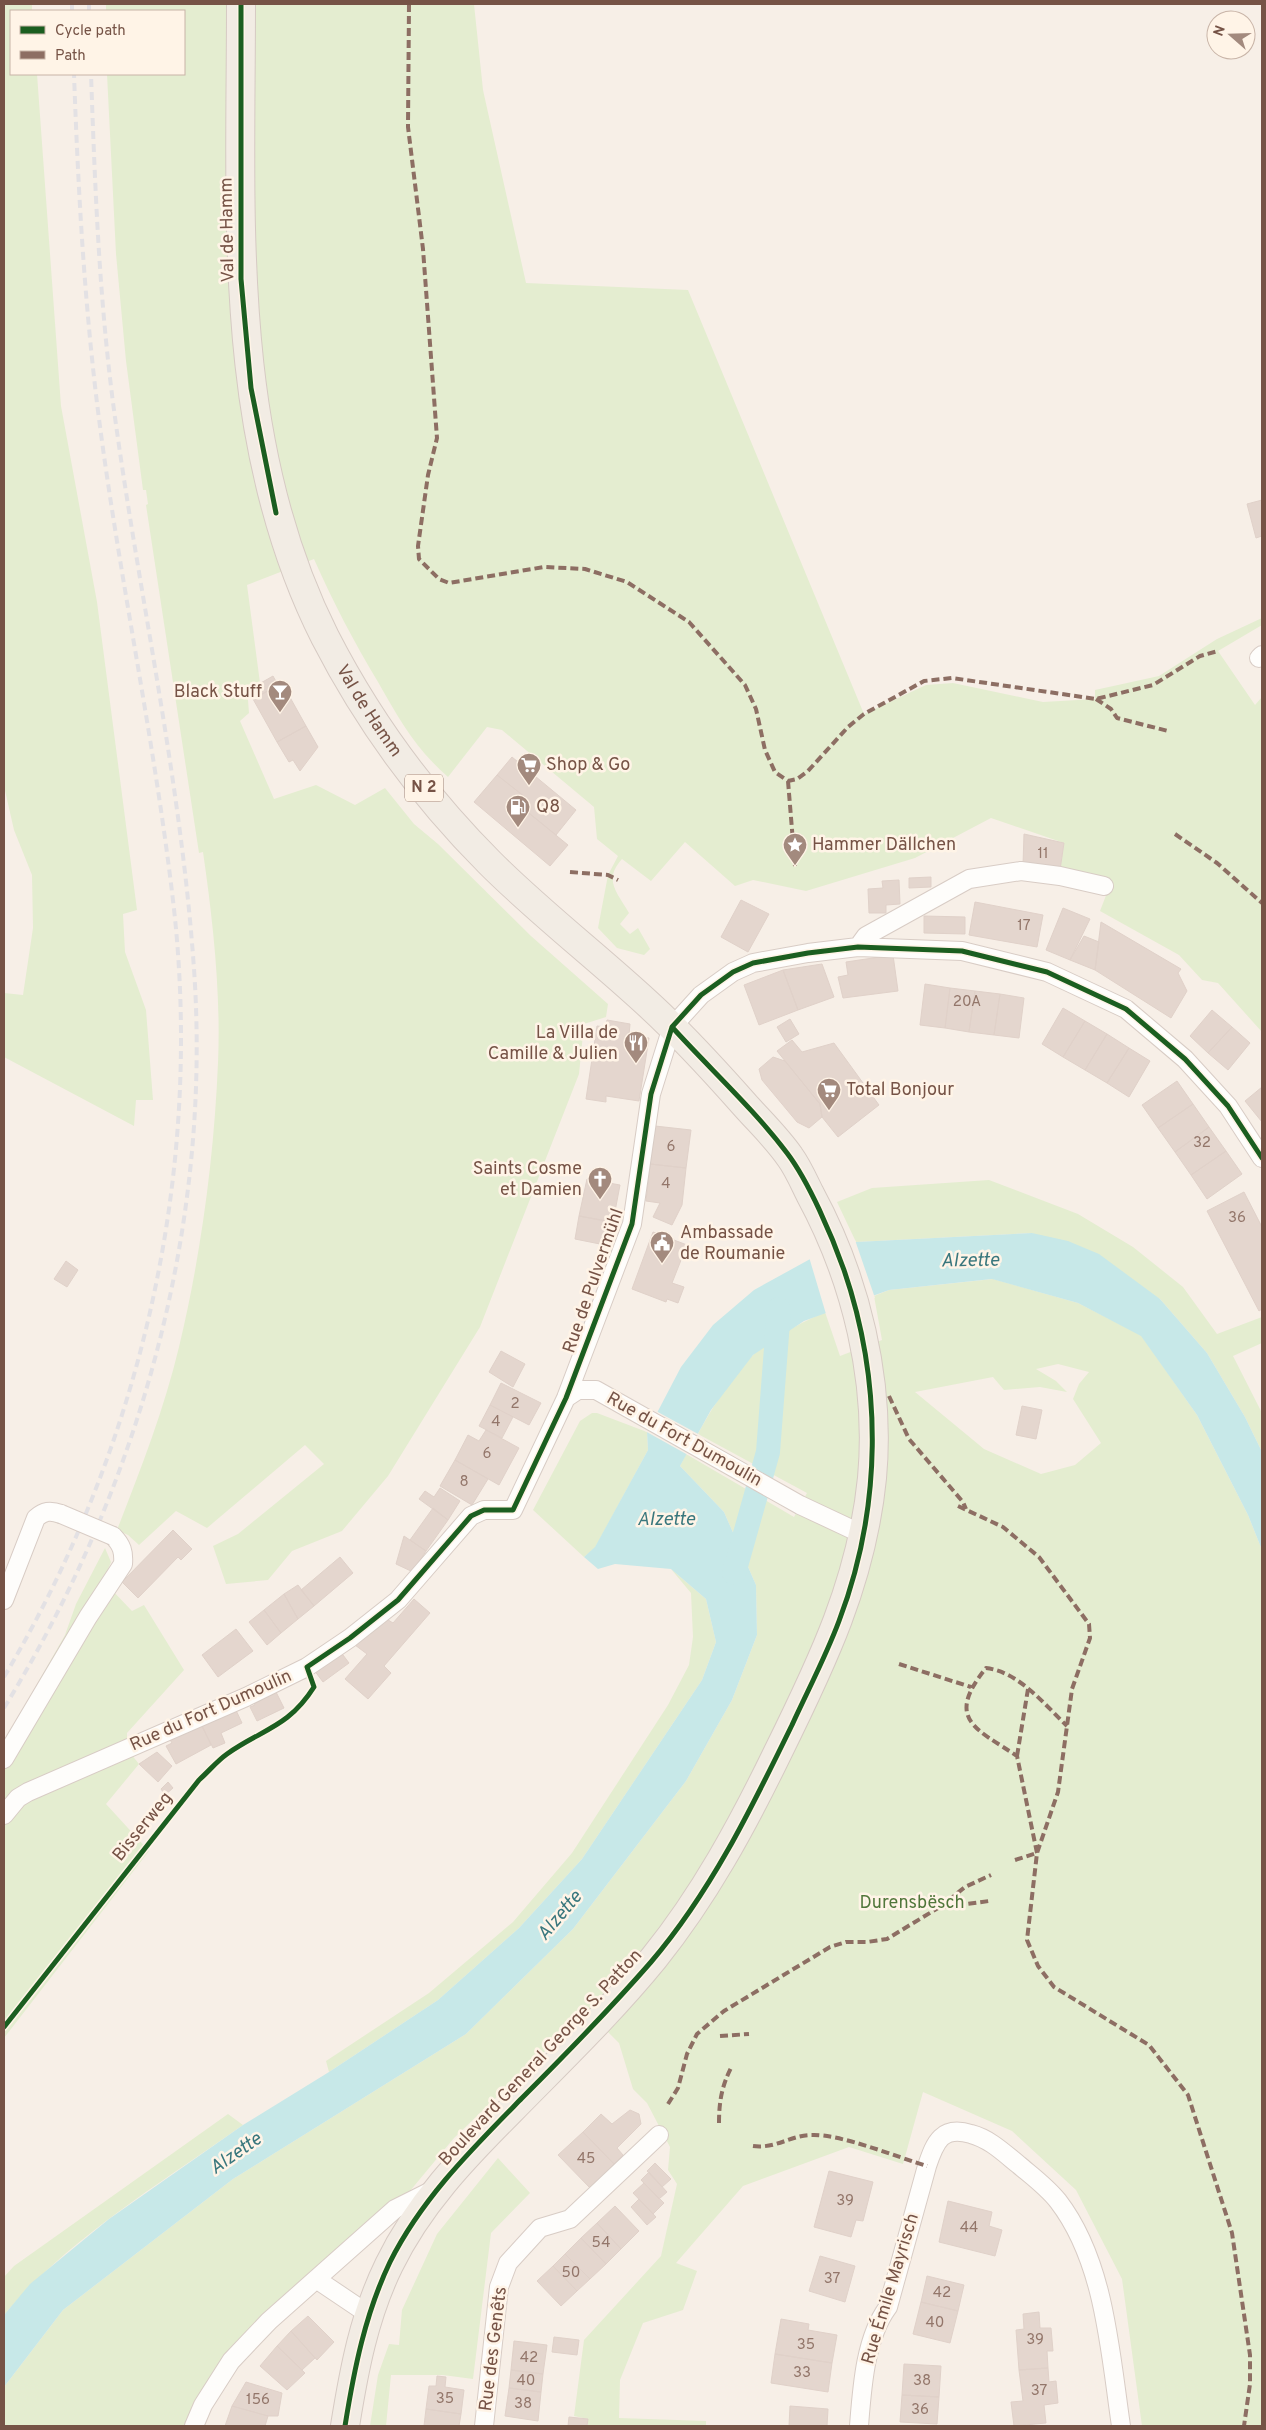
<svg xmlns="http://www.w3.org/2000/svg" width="1266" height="2430" font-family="Overpass,sans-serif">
  <rect width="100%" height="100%" fill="#f7efe7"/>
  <path fill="#e4edd0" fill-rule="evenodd" d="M4 4H32V11H11V74H37L61 406 97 602 137 910 123 914 125 952 146 1010 153 1100H136L134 1126 4 1057V993L23 995 33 928 32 875 14 830 4 786Z
    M106 4H474L483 90 526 283 688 290 864 714 926 685 953 683 1043 702 1095 699V690L1159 676 1217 639 1262 618V625L1218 651 1255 705 1262 697V1032L1218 983 1202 980 1179 955 1100 911 1110 885 1060 870 1064 843 991 818 915 858 806 891 753 880 735 886 685 842 651 881 622 859C603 880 617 892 629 913L620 924 630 934 638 928 650 949 644 955 617 948 598 928 608 875 618 856 597 839 594 807 502 730 487 727 448 777C415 748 399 719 378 682 354 642 333 602 314 559L247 585 260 683 247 687 249 713 240 721 274 799 316 785 355 805 385 788 414 824 438 844 531 936 608 1004 606 1017 584 1024 579 1074 480 1327 388 1476 342 1531 292 1551 268 1580 226 1584 213 1546 238 1534 324 1464 305 1445 207 1528 176 1511 139 1545 128 1535 117 1530C140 1471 164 1410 179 1347 201 1255 214 1158 218 1063 221 993 213 921 203 852L199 853 146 505 148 504 146 490H143L126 361 116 254 107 74H184V11H106Z
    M989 1180 1078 1214 1133 1247 1183 1287 1217 1334 1262 1317V1343L1233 1356 1262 1413V1452L1245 1417 1207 1353 1160 1299 1032 1233 856 1242 837 1202 872 1188Z
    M993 1279 1078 1303 1141 1335 1197 1415 1248 1515 1262 1550V2426H1142L1122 2279 1076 2190 1012 2131 923 2092 903 2164 849 2147 743 2186 676 2263 697 2271 683 2310 643 2323 620 2380 619 2418 706 2421V2426H588V2419L574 2416 584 2340 661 2256 677 2184 668 2170 670 2147 647 2103 633 2089 619 2043 587 2011 454 2138 395 2209 269 2321 194 2426H4V2387L63 2310 233 2179 466 2034 573 1929 686 1781 732 1700 757 1635 756 1585 724 1512 680 1466 686 1454 794 1517 807 1493 698 1434C710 1411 734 1373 753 1355 772 1338 802 1322 825 1312L840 1356 882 1340 874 1296 889 1290ZM1058 1364 1089 1372 1079 1384 1073 1399 1101 1443 1075 1465 1041 1474 984 1449 915 1392 993 1377 1004 1390 1040 1387 1067 1392 1056 1381 1036 1369Z
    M592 1413H597L647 1432 648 1450 595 1548 584 1557 533 1510 580 1421Z
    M105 1548 111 1562 90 1614 109 1587 132 1611 144 1605 184 1670 127 1733V1749L139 1764 106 1804 149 1851 4 2038V1759L15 1740 8 1735 65 1635 76 1604Z
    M671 1569 706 1599 716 1642 702 1680 582 1859 519 1928 438 2000 329 2072 326 2061 429 1993 513 1922 572 1853 668 1705 689 1665 693 1637 691 1593Z
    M228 2114 243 2125C161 2183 70 2237 4 2315V2277L14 2266Z
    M498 2158 530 2193 491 2233 473 2379 443 2375H391L386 2426H370L378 2375 389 2344 399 2345 402 2310 437 2234Z"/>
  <path fill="#c7e8e8" d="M1032 1233 1068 1241 1099 1254 1160 1299 1207 1353 1245 1417 1262 1452V1550L1248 1515 1197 1415 1141 1336 1078 1303 992 1279 889 1290 804 1321 753 1355 711 1410 680 1466 724 1512 756 1585 757 1635 732 1700 686 1781 573 1929 466 2034 233 2179 63 2310 4 2387V2315L30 2284 109 2219 243 2125 329 2072 438 2000 519 1928 582 1859 702 1680 716 1642 706 1599 671 1569 615 1564 598 1569 584 1557 595 1547 648 1450 647 1432 681 1367 713 1325 754 1290 812 1258 856 1242Z"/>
  <path fill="#f7efe7" d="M855 1240 875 1298 826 1314 809 1257Z
    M656 1411 700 1435 688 1455 645 1431Z"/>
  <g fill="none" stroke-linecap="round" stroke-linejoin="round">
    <path stroke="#c7e8e8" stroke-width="24" d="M734 1573 768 1452 779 1309"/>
  </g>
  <path fill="#e4d6ce" stroke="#e0d1c9" d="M1262 500V536L1256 538 1247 504Z
    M273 676 278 685 257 697 252 688Z
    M282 683 306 726 277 742 253 699Z
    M306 726 318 747 300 771 293 760 289 762 277 742Z
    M512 757 576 810 556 835 519 805 525 797 497 775Z
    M497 775 525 797 519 805 568 845 550 866 474 802Z
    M1024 834 1064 843 1060 870 1023 865Z
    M931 877V887L909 888V878Z
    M899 880 900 904 886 905V913H869L868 889 883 888 882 881Z
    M741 900 769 914 748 952 721 937Z
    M975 902 1043 915 1037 947 969 935Z
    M1063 908 1090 919 1070 960 1046 950Z
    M924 916 965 917V934L924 933Z
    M1101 922 1181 969 1178 973 1187 991 1171 1018 1095 970Z
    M1084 936 1099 942 1095 970 1070 960Z
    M893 955 898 991 843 998 838 977 848 975 846 962Z
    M822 964 834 997 798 1010 783 970Z
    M783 970 798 1010 759 1025 744 985Z
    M925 984 950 988 945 1028 920 1025Z
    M950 988 975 991 969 1032 945 1028Z
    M975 991 1000 994 994 1035 969 1032Z
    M1000 994 1024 998 1019 1038 994 1035Z
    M1063 1008 1085 1021 1063 1057 1042 1044Z
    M1212 1010 1232 1027 1208 1053 1190 1036Z
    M790 1019 799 1034 786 1042 777 1027Z
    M607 1020 630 1024 629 1035 649 1038 639 1101 606 1096V1102L586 1099 597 1026 606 1027Z
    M1085 1021 1107 1034 1085 1070 1063 1057Z
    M1232 1027 1250 1043 1228 1070 1208 1053Z
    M1107 1034 1129 1048 1107 1083 1085 1070Z
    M792 1040 802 1052 834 1043 879 1105 838 1137 822 1117 820 1104 777 1051Z
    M1129 1048 1150 1061 1129 1097 1107 1083Z
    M773 1057 785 1061 820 1104 822 1117 809 1128 797 1122 762 1080 759 1069Z
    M1177 1081 1193 1104 1158 1128 1142 1105Z
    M1262 1087V1122L1245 1101Z
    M1193 1104 1209 1127 1175 1152 1158 1128Z
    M655 1126 691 1130 686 1168 650 1164Z
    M1209 1127 1226 1151 1191 1175 1175 1152Z
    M1226 1151 1242 1174 1207 1199 1191 1175Z
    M650 1164 686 1168 682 1205 672 1225 653 1217 660 1203 646 1201Z
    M587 1179 620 1185 613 1222 579 1216Z
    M1244 1192 1262 1227V1309L1259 1311 1207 1211Z
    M579 1216 610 1222 600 1244 575 1239Z
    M653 1232 687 1245 672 1283 684 1287 678 1303 667 1299 666 1302 632 1289Z
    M66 1261 78 1270 67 1287 54 1279Z
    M501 1351 525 1364 513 1387 489 1372Z
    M501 1383 541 1403 529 1425 490 1405Z
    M490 1405 513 1417 502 1438 479 1426Z
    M1022 1406 1042 1410 1036 1439 1016 1435Z
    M486 1430 519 1448 499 1485 455 1460 468 1435 479 1441Z
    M455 1460 488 1479 472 1505 440 1486Z
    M440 1488 460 1501 448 1520 419 1499 425 1491 434 1497Z
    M433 1508 448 1520 426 1551 410 1540Z
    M173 1530 192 1549 181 1560 178 1557 138 1598 122 1582Z
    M404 1536 426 1551 413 1572 396 1564Z
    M340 1557 353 1573 314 1606 301 1590Z
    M298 1585 314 1606 298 1619 284 1594Z
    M284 1594 298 1619 281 1633 264 1610Z
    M414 1599 430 1613 384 1666 391 1673 368 1699 345 1679 367 1654 355 1645 385 1618 393 1623Z
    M264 1610 281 1633 267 1645 249 1622Z
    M236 1629 253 1651 218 1677 202 1655Z
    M340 1651 349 1663 323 1682 314 1670Z
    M275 1690 284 1708 257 1721 250 1707 255 1705 253 1701Z
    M234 1706 242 1723 221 1733 225 1743 213 1748 200 1722Z
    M200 1722 211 1745 176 1764 166 1746 172 1743 169 1738Z
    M157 1752 172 1766 158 1782 139 1764Z
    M168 1782 173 1788 165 1795 161 1789Z
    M630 2110 639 2114 641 2124 617 2148 623 2155 614 2164 583 2132 601 2114 612 2124Z
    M583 2132 614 2164 590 2188 558 2155Z
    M655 2163 671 2179 662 2187 647 2171Z
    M829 2171 873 2182 863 2221 856 2220 851 2237 814 2227Z
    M649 2172 667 2192 659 2199 641 2180Z
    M644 2183 664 2203 653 2214 633 2193Z
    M639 2199 656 2217 647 2225 631 2207Z
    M948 2201 992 2212 989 2226 1002 2230 995 2256 939 2242Z
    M615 2206 639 2231 621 2249 597 2223Z
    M597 2223 621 2249 606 2264 581 2238Z
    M581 2238 606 2264 590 2279 565 2254Z
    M565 2254 590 2279 577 2291 553 2266Z
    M820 2256 855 2266 845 2302 809 2291Z
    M553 2266 577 2291 561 2306 537 2281Z
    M927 2276 964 2285 958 2311 921 2302Z
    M921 2302 958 2311 950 2343 913 2334Z
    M1039 2312 1040 2328H1051L1053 2351H1047L1048 2368 1019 2370 1016 2330 1024 2329 1023 2314Z
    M308 2316 334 2342 317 2360 291 2331Z
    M781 2319 809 2324 808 2330 837 2335 832 2363 775 2354Z
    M291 2331 315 2358 302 2370 277 2346Z
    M554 2337 579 2340 577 2355 552 2352Z
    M514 2341 547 2345 543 2374 511 2370Z
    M277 2346 305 2373 287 2390 260 2366Z
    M775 2354 832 2363 828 2392 771 2383Z
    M904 2364 941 2366 939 2397 902 2395Z
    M1048 2368 1049 2382 1056 2381 1058 2403 1044 2405 1046 2423 1014 2426 1011 2402 1023 2401 1019 2370Z
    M511 2370 543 2374 541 2392 509 2388Z
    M437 2376 446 2377 445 2387 464 2390 461 2414 426 2409 429 2386H436Z
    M246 2382 282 2393 278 2416H268L232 2406Z
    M509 2388 541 2392 538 2421 505 2416Z
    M902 2395 939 2397 937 2424 900 2422Z
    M232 2406 268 2416 265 2426H225Z
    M790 2406 828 2409 827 2426H789Z
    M426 2409 461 2414 459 2426H424Z
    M569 2417 588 2419 587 2426H568Z"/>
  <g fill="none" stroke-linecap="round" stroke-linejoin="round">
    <defs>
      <path id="street" d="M1259 658 1262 655
        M858 947 866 936 969 879 1021 871 1060 876 1104 886
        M566 1398 578 1390H596L800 1505 864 1535
        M4 1600 36 1518C44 1511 50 1510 61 1514
        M4 1759 88 1617 123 1564C124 1552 122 1545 113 1536
        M4 1815 18 1798 28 1792 246 1697 307 1667 350 1638 398 1600 471 1516 484 1510H513L566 1398 632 1224 651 1094 672 1027 701 995 733 972 753 963 808 953 858 947 962 951 1047 972 1126 1009 1185 1059 1228 1106 1262 1158
        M316 2279 368 2314
        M194 2426 203 2405 231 2361 269 2321 395 2209 433 2190
        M484 2426 499 2287 508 2263 540 2228 570 2219 659 2135
        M859 2426C862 2388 865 2338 888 2307L927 2166C935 2142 942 2125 971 2134 990 2139 1004 2153 1019 2165 1032 2176 1047 2187 1058 2201 1105 2262 1110 2352 1121 2426"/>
      <g id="primary">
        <path id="s1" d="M241 4C241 217 226 441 325 637 367 719 424 797 490 863 539 912 595 955 647 1003 681 1034 713 1069 744 1104 759 1121 777 1138 790 1157 798 1168 804 1182 810 1194 856 1279 881 1381 872 1478 862 1580 822 1663 777 1754 742 1826 704 1896 654 1958 610 2012 559 2061 510 2111 463 2158 418 2205 389 2265 364 2316 354 2370 345 2426"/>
      </g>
    </defs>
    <use href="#street" stroke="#d8ccc5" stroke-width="20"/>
    <use href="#primary" stroke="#d6cac3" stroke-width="30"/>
    <use href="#street" stroke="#fefdfb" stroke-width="18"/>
    <use href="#primary" stroke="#f2ece4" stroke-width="28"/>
    <path stroke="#e3e1e4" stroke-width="4" stroke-dasharray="8 5" stroke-linecap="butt" d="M72 4V11
      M89 4V11
      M4 1677C141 1447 203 1175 174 909 155 742 119 577 98 411 84 299 78 186 74 74
      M4 1708C139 1488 212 1228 194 969 181 781 139 596 114 410 99 298 95 186 91 74"/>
    <defs>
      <path id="street-bridge" d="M61 1514 113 1536"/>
    </defs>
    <use href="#street-bridge" stroke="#d8ccc5" stroke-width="20" stroke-linecap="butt"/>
    <use href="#street-bridge" stroke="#fefdfb" stroke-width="18"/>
    <path stroke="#8d6e63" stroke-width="4" stroke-dasharray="8 4" stroke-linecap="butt" d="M409 4 408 127 423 249 437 438 428 475 418 546 419 559 439 579 449 583 544 567 585 569 627 582 689 622 745 685 756 709 765 750 775 772 788 781 797 779 808 771 848 727 864 714 924 681 952 678 1096 699 1153 685 1200 656 1218 651
      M1096 699 1111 709 1117 718 1168 731
      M788 781 795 866
      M1175 834 1217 863 1262 903
      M570 872 608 875 618 880
      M889 1396 909 1439 963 1502 966 1509
      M958 1506 1003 1527 1039 1557 1089 1624 1090 1638 1072 1689 1058 1792 1037 1853 1027 1940 1038 1966 1054 1987 1149 2045 1188 2095 1232 2233 1250 2355V2384L1244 2426
      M899 1664 971 1687
      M1017 1756 1028 1689
      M1037 1853 1017 1756C975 1728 945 1719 986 1668 1019 1672 1044 1704 1067 1726
      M1015 1860 1037 1853
      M939 1908 965 1887 991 1875
      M720 2036 749 2034
      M668 2104 678 2088 687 2054 697 2034 724 2011 830 1947 846 1942H867L887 1939 938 1908 989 1901
      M719 2123C719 2101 722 2085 732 2066
      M753 2146C776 2149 791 2135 812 2135 841 2134 897 2157 927 2166"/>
    <defs>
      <path id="cycleway" d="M241 4V279L251 388 276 513
        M4 2027 199 1780C208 1772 217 1761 227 1754 262 1729 288 1728 314 1687L307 1667 350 1638 398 1600 471 1516 484 1510H513L566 1398 632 1224 651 1094 672 1027 701 995 733 972 753 963 808 953 858 947 962 951 1047 972 1126 1009 1185 1059 1228 1106 1262 1158
        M345 2426C354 2370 365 2314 390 2262 422 2198 472 2149 522 2098 566 2054 610 2009 651 1962 711 1892 752 1807 792 1725 808 1690 826 1656 839 1621 882 1508 883 1384 844 1270 832 1236 809 1182 787 1153 753 1108 710 1069 672 1027"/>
    </defs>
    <use href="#cycleway" stroke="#fff4e7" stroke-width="8"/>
    <use href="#cycleway" stroke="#1b5e20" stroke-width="5"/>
  </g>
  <defs>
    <symbol id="bar-pin" viewBox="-11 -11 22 30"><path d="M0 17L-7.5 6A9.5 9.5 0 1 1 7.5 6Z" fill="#a38a7e" stroke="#fff4e7"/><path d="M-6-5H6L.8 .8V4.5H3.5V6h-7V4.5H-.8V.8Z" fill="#fff"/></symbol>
    <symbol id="supermarket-pin" viewBox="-11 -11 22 30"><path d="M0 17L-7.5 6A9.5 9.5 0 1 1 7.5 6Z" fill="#a38a7e" stroke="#fff4e7"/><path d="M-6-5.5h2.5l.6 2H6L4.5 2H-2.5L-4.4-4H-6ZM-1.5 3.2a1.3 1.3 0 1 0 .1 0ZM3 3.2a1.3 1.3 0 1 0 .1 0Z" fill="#fff"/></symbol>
    <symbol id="fuel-pin" viewBox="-11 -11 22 30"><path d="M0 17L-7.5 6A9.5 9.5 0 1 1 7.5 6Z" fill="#a38a7e" stroke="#fff4e7"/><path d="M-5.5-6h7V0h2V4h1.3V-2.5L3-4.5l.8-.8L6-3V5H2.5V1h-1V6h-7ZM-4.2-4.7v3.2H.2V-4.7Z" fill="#fff"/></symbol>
    <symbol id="sight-pin" viewBox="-11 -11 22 30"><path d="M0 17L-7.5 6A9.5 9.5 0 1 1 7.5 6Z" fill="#a38a7e" stroke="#fff4e7"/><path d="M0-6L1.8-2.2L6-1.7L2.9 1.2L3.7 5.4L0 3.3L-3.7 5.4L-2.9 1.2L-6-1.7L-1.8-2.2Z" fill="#fff"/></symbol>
    <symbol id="restaurant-pin" viewBox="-11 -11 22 30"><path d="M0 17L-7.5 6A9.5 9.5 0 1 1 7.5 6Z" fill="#a38a7e" stroke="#fff4e7"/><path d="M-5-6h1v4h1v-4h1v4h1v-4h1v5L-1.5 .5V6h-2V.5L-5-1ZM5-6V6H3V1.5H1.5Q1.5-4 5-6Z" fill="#fff"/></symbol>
    <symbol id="church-pin" viewBox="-11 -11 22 30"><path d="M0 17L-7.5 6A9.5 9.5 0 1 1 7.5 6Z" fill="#a38a7e" stroke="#fff4e7"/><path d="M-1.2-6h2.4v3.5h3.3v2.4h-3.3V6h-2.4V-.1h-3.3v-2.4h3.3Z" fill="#fff"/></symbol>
    <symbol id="civic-pin" viewBox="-11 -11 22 30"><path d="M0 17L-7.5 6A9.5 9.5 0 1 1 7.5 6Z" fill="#a38a7e" stroke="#fff4e7"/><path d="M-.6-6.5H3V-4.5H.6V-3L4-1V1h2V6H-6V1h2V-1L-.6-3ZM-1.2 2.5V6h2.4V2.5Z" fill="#fff"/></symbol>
  </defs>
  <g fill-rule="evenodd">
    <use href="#bar-pin" x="266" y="678" width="28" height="38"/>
    <use href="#supermarket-pin" x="515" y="751" width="28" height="38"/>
    <use href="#fuel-pin" x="504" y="793" width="28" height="38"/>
    <use href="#sight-pin" x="781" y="831" width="28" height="38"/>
    <use href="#restaurant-pin" x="622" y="1029" width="28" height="38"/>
    <use href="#supermarket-pin" x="815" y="1076" width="28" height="38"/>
    <use href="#church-pin" x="586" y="1165" width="28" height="38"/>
    <use href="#civic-pin" x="648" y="1229" width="28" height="38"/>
  </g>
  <g text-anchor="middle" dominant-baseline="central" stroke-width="5" stroke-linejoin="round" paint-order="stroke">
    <g font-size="15" fill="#93766a">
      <text x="1043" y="854">11</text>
      <text x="1024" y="926">17</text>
      <text x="967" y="1002">20A</text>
      <text x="1202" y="1143">32</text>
      <text x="671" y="1147">6</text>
      <text x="666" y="1184">4</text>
      <text x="1237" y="1218">36</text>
      <text x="515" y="1404">2</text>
      <text x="496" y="1422">4</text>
      <text x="487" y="1454">6</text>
      <text x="464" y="1482">8</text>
      <text x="586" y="2159">45</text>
      <text x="845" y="2201">39</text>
      <text x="969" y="2228">44</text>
      <text x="601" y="2243">54</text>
      <text x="571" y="2273">50</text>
      <text x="832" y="2279">37</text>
      <text x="942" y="2293">42</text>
      <text x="935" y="2323">40</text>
      <text x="1035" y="2340">39</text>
      <text x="806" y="2345">35</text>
      <text x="529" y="2358">42</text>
      <text x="802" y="2373">33</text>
      <text x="526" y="2381">40</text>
      <text x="922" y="2381">38</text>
      <text x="1039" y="2391">37</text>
      <text x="445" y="2399">35</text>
      <text x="258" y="2400">156</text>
      <text x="523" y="2404">38</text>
      <text x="920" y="2410">36</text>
    </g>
    <rect fill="#fff4e7" stroke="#9f8376" stroke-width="1" x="405" y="774.5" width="38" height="27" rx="4"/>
    <g font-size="16" font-weight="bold" fill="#765346">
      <text x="424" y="788">N 2</text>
    </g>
    <g font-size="18" fill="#765346" stroke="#fff4e7">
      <text transform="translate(228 230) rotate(-91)">Val de Hamm</text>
      <text stroke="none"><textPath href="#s1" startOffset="731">Val de Hamm</textPath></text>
      <text transform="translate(594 1281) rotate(-71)">Rue de Pulvermühl</text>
      <text transform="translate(684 1440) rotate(29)">Rue du Fort Dumoulin</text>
      <text transform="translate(211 1711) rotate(-24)">Rue du Fort Dumoulin</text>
      <text transform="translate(143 1827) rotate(-51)">Bisserweg</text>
      <text transform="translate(541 2058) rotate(-47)">Boulevard General George S. Patton</text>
      <text transform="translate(891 2289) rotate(-73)">Rue Émile Mayrisch</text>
      <text transform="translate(494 2349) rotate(-83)">Rue des Genêts</text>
    </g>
    <g font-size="18" fill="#765346" stroke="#fff4e7" text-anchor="start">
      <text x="262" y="692" text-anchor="end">Black Stuff</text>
      <text x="546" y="765">Shop &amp; Go</text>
      <text x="536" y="807">Q8</text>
      <text x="812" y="845">Hammer Dällchen</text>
      <text x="618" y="1033" text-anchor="end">La Villa de<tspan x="618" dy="21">Camille &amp; Julien</tspan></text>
      <text x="846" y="1090">Total Bonjour</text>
      <text x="582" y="1169" text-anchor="end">Saints Cosme<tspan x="582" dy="21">et Damien</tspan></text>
      <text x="680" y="1233">Ambassade<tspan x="680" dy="21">de Roumanie</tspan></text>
    </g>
    <g font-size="18" fill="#51773b" stroke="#fff4e7">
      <text x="912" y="1903">Durensbësch</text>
    </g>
    <g font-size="19" font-style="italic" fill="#39777d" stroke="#fff4e7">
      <text transform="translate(970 1261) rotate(-1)">Alzette</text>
      <text x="666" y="1520">Alzette</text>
      <text transform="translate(560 1916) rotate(-50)">Alzette</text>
      <text transform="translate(236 2154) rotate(-35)">Alzette</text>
    </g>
  </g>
  <rect width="1266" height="2430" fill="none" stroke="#765346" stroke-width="10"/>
  <rect x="10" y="10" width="175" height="65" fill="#fff4e7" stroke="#c8b4a7"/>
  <rect x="20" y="26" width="25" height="8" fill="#1b5e20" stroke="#c8b4a7"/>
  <text x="55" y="35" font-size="15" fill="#765346">Cycle path</text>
  <rect x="20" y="51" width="25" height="8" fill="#8d6e63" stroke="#c8b4a7"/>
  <text x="55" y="60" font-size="15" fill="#765346">Path</text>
  <g transform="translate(1231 35) rotate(290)"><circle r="24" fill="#fff4e7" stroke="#c8b4a7"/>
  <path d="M0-4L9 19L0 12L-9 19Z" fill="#a38a7e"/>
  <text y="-8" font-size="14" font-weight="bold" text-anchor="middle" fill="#765346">N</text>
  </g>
</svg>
